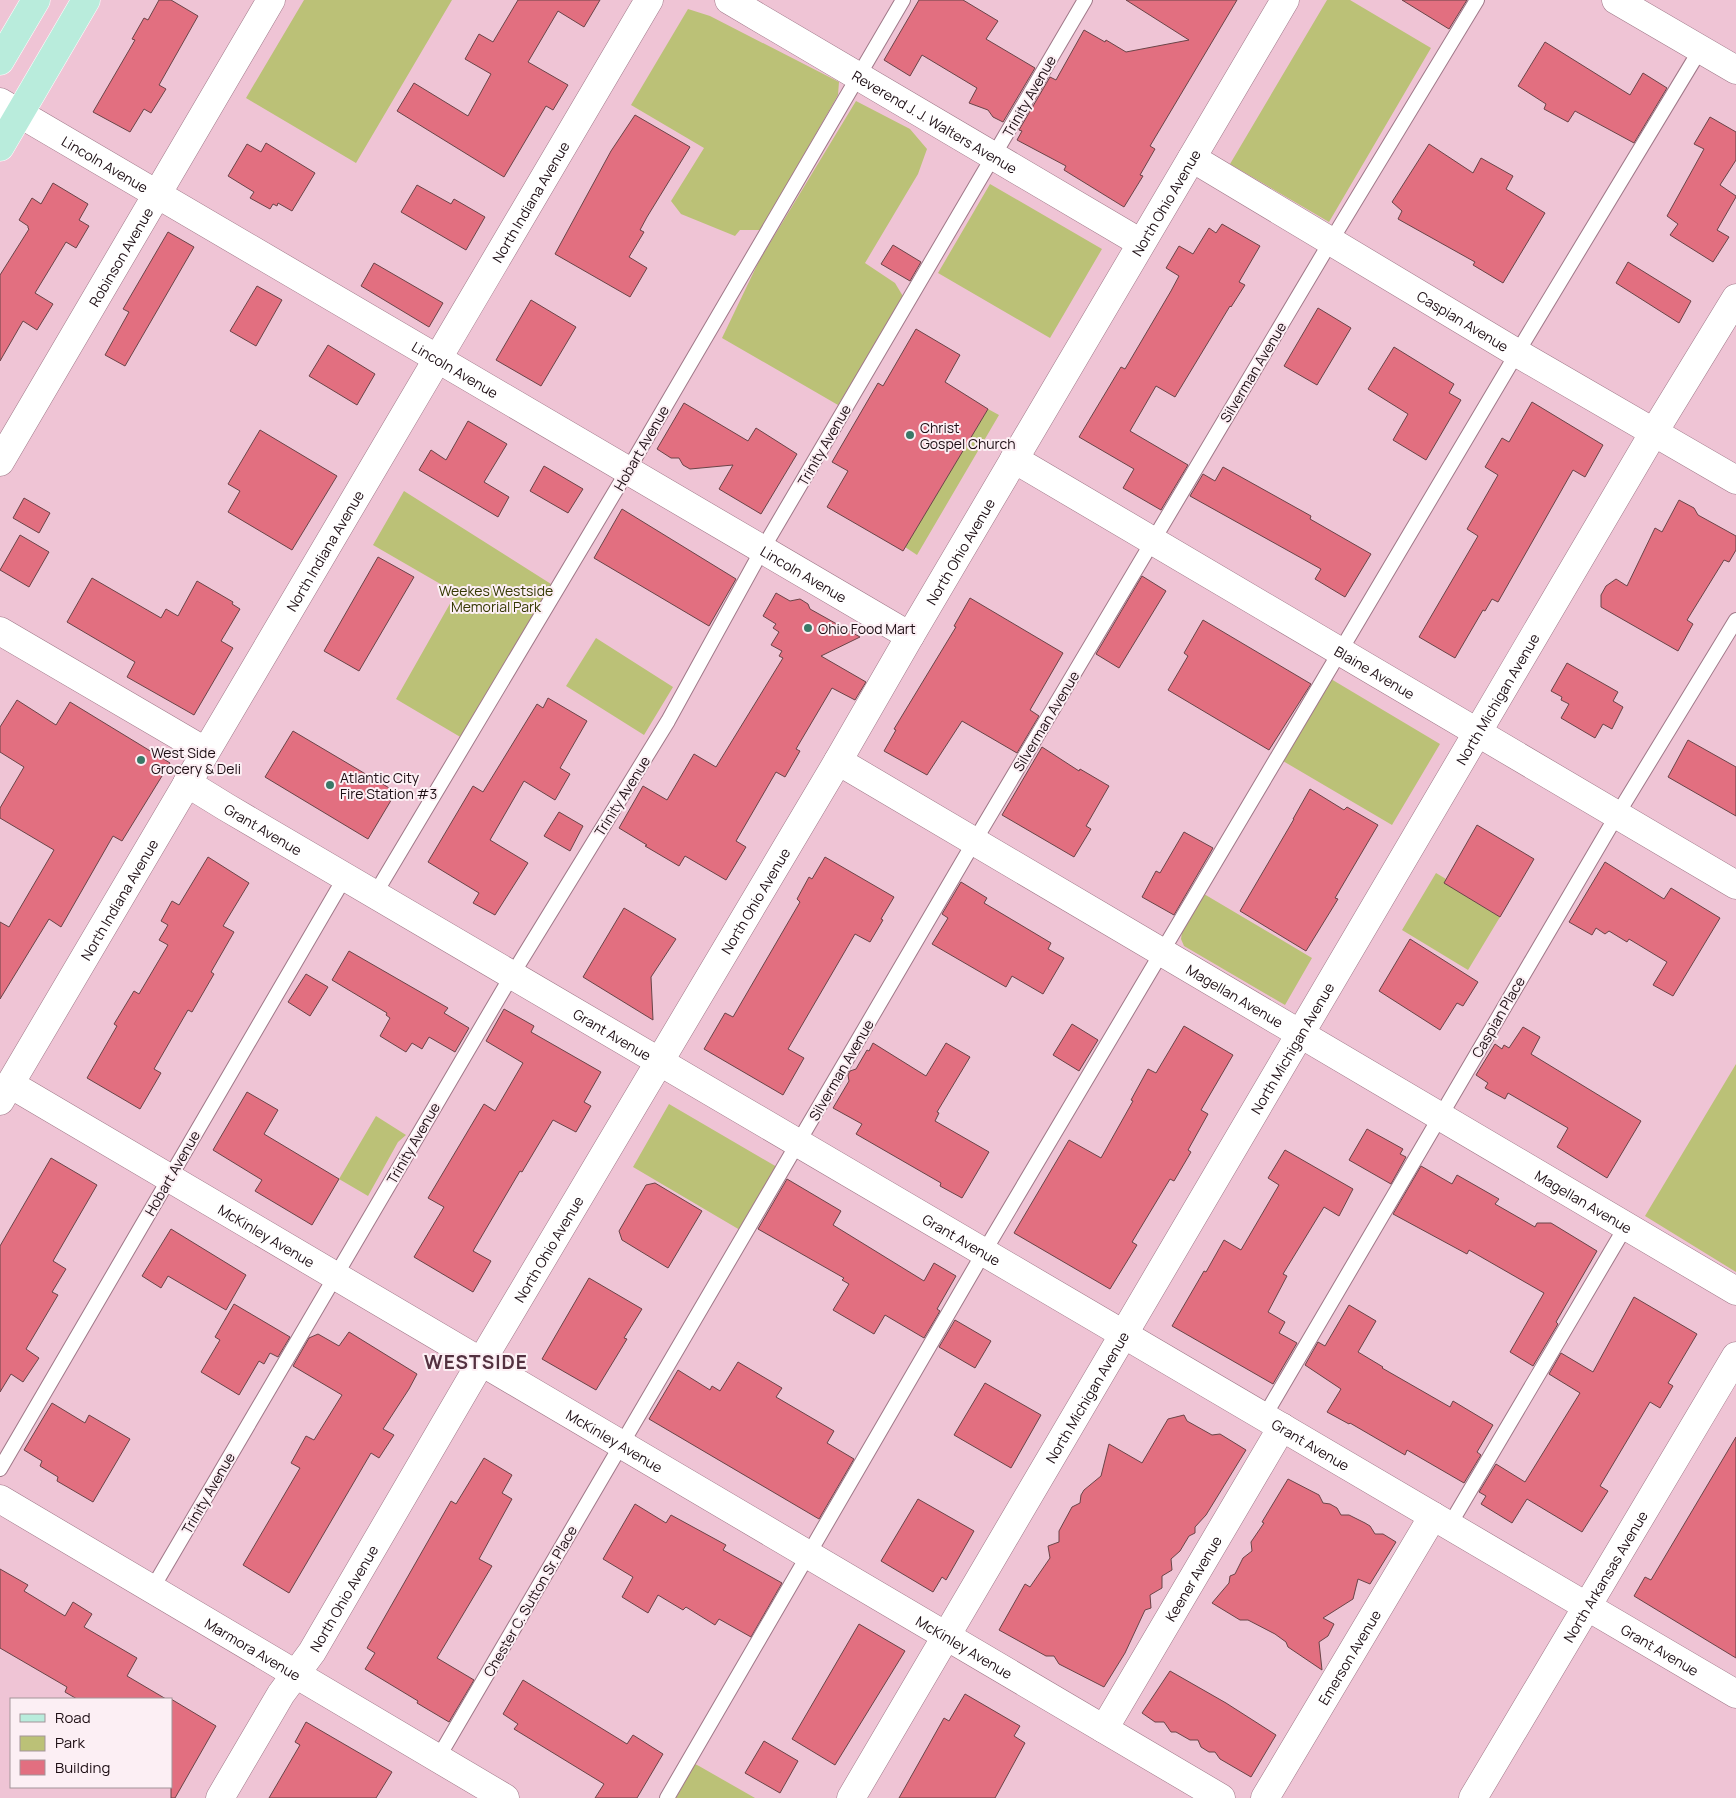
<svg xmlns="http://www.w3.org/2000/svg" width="1736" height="1798" font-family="Manrope,sans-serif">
  <rect width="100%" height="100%" fill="#efc4d5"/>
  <path fill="#bbc177" d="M304 0H452L356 163 246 98Z
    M1327 0H1350L1431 48 1329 222 1230 164Z
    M688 9 710 16 839 82 838 95 761 230H740L735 236 681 214 671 201 704 148 631 105Z
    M856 101 910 129 927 149 918 174 865 263 895 283 904 298 838 405 722 338 759 261Z
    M990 184 1102 249 1050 338 938 273Z
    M988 409 999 415 917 555 905 547Z
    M404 491 551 584 462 738 396 699 456 593 373 545Z
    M596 638 673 687 644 735 566 686Z
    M1331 679 1440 744 1392 825 1283 761Z
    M1436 873 1446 879 1445 883 1500 917 1468 970 1402 930Z
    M1204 894 1312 958 1285 1005 1184 946 1181 939 1182 932Z
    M1736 1064V1272L1645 1216Z
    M669 1104 777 1167 740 1230 633 1167Z
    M376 1116 406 1135 398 1142 368 1196 339 1179Z
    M695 1764 699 1766 755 1798H676Z"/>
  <path fill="#e26f80" stroke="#6a4448" d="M159 0H171L198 16 159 85 166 89 151 113 144 109 130 132 93 112 135 40 132 39 144 18 148 20Z
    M518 0H600L584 27 558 11 528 62 568 85 553 110 546 106 504 177 397 111 414 83 468 116 491 74 465 59 479 34 493 42Z
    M919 0H963L998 21 986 39 1035 68 1003 122 993 117 988 110 969 103 977 88 922 55 910 76 884 60Z
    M1126 0H1237L1150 146 1155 149 1140 175 1143 176 1124 207 1064 170 1066 166 1017 140 1022 131 1019 130 1050 77 1056 80 1084 30 1105 42 1106 40 1126 52 1189 40Z
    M1402 0H1467L1449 29Z
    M1545 42 1630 95 1643 73 1667 88 1634 143 1575 111 1568 122 1544 109 1546 104 1518 86Z
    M635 115 690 147 647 217 640 230 644 232 629 257 647 268 630 297 555 254 611 151Z
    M1710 117 1736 132V160L1720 185 1736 196V197L1717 230 1729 237 1713 262 1670 235 1678 224 1667 216 1704 149 1694 144Z
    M266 143 315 173 292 211 278 203 277 206 273 204 270 209 250 198 254 192 228 176 247 144 261 152Z
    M1429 144 1473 173 1481 158 1513 176 1506 189 1545 213 1503 283 1473 265 1475 262 1398 219 1402 211 1392 202Z
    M53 183 88 204 79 220 89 226 76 248 66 242 35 293 53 304 37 330 23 321 0 361V275L29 229 28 228V226L19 220 32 198 41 204Z
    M417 185 451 204 454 199 485 217 466 250 401 212Z
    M1222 224 1260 246 1239 282 1245 285 1231 307 1230 306 1175 397 1156 386 1130 431 1188 465 1161 510 1123 488 1134 469 1079 437 1121 367 1125 369 1171 291 1179 276 1166 268 1179 246 1193 254 1209 228 1216 233Z
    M168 232 194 247 125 366 105 355 129 312 123 309Z
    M893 245 921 262 910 281 881 264Z
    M1628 262 1691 301 1679 323 1616 283Z
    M374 263 443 303 429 327 361 286Z
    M257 286 282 300 256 346 230 331Z
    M531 300 576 327 541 386 496 360Z
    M1318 308 1351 328 1317 385 1284 366Z
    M916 329 960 355 945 382 988 409 903 551 827 507 848 471 832 462 878 383 883 386Z
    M328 345 375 374 357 405 309 376Z
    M1394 347 1454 384 1449 393 1461 400 1426 460 1393 440 1408 414 1368 389Z
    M1532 402 1603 445 1585 477 1573 470 1498 602 1492 599 1485 611 1483 610 1455 658 1419 637 1478 536 1467 529 1498 475 1485 467 1502 438 1509 442Z
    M684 403 748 441 756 428 797 454 761 514 719 489 733 465 690 469 683 465 679 458H671L657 449Z
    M468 421 507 444 484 482 509 497 498 517 419 470 431 450 446 460Z
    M260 430 337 476 292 550 228 512 240 491 228 484Z
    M544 466 583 489 568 513 530 491Z
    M1223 467 1311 516 1310 519 1371 554 1345 597 1315 579 1321 569 1190 496 1203 474 1215 481Z
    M24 498 50 513 39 533 13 518Z
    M1679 500 1694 508 1698 515 1736 536V550L1729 562 1724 560 1687 620 1693 624 1678 651 1601 607V595L1606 586 1616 579 1627 586 1655 528 1662 532Z
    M622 509 736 579 709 626 594 558Z
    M20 535 49 552 29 587 0 570Z
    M378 557 414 577 359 671 324 651Z
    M1142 576 1166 591 1119 668 1096 654Z
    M92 578 161 618 166 609 178 616 197 581 233 602 232 604 240 609 221 641 233 648 194 715 127 677 135 662 67 622Z
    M776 593 790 601 800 599 808 604 810 609 860 637 821 656 866 682 855 700 832 688 796 749 800 751 785 777 776 772 736 841 746 847 726 880 685 856 679 866 645 846 647 845 619 828 643 786 667 800 694 754 716 767 783 658 779 656 782 651 771 645 779 632 773 628 776 624 763 616Z
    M970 598 1063 653 1030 710 1039 716 1017 753 962 721 927 775 884 751 896 730 894 729 956 627 954 626Z
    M1203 620 1311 684 1269 750 1168 690 1188 656 1184 653Z
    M1567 663 1618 692 1613 701 1623 707 1612 729 1603 724 1595 738 1561 718 1569 704 1561 700 1562 697 1551 691Z
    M548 698 587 721 560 768 570 774 555 800 524 781 490 840 528 863 495 915 473 903 479 893 428 862 473 786 483 792 537 704 543 708Z
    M17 700 56 725 70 702 170 763 122 841 113 836 61 927 49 919 0 999V922L9 927 54 850 0 818V808L24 767 0 752V727Z
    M293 731 396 792 368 839 265 777Z
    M1688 740 1736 767V816L1668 777Z
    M1042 747 1079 771 1080 769 1109 786 1086 826 1091 829 1074 857 1002 815Z
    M1310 789 1344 810 1347 807 1378 825 1335 898 1338 899 1306 951 1240 911 1294 819H1293Z
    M559 812 583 826 570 851 544 836Z
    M1477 825 1534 859 1500 917 1444 883Z
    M1184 832 1213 848 1174 915 1142 897 1156 871 1160 873Z
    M208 857 249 883 223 926 234 932 211 972 214 974 192 1012 188 1010 154 1069 161 1073 140 1109 87 1078 117 1026 114 1024 134 991 139 994 168 945 159 940 168 925 161 921 172 901 179 905Z
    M825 857 894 897 881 919 883 920 870 942 855 934 788 1049 804 1058 783 1095 704 1049 725 1013 733 1017 800 902 797 899 809 877 812 879Z
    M1605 862 1664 899 1671 888 1720 918 1673 996 1653 985 1667 962 1629 939 1627 942 1609 931 1605 934 1596 928 1592 935 1569 922Z
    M961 882 987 898 984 903 1051 943 1048 949 1064 958 1043 994 1012 976 1006 987 932 944 948 918 942 914Z
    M624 908 676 939 651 977 653 1020 583 977Z
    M1410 939 1478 982 1463 1006 1457 1003 1440 1030 1379 991Z
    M349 951 448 1008 444 1013 469 1028 455 1052 429 1037 422 1049 412 1043 406 1052 380 1036 390 1018 386 1015 387 1013 332 980Z
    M306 974 328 987 310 1016 288 1002Z
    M504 1009 534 1026 531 1032 601 1072 584 1102 591 1106 576 1132 553 1120 522 1172 520 1171 473 1251 491 1261 473 1292 414 1257 444 1207 428 1198 484 1104 495 1111 523 1063 486 1041Z
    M1072 1024 1098 1040 1079 1071 1053 1055Z
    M1184 1026 1233 1055 1201 1110 1208 1114 1188 1150 1191 1152 1174 1181 1170 1179 1132 1242 1137 1245 1110 1289 1014 1233 1069 1140 1101 1158 1133 1101 1131 1100 1148 1069 1156 1073Z
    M1523 1027 1540 1037 1531 1054 1641 1121 1607 1178 1557 1147 1568 1128 1508 1093 1505 1099 1485 1088 1488 1083 1476 1075 1495 1044 1502 1049 1504 1045 1509 1048Z
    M873 1043 926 1076 946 1043 970 1057 937 1112 939 1113 935 1121 989 1152 962 1198 940 1186 941 1183 856 1134 862 1124 833 1108 849 1081 848 1075 850 1071 856 1069 867 1050 869 1051Z
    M247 1092 278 1110 264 1134 339 1179 312 1225 255 1191 262 1180 213 1150Z
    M1367 1129 1403 1149 1400 1154 1406 1157 1391 1184 1349 1160Z
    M1285 1150 1353 1189 1339 1216 1324 1207 1283 1274 1287 1276 1268 1312 1285 1322 1279 1333 1297 1343 1273 1384 1172 1326 1204 1271 1206 1272 1224 1240 1241 1250 1279 1185 1268 1178Z
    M51 1158 97 1185 53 1261 66 1269 52 1292 58 1295 26 1349 39 1358 23 1382 11 1374 0 1392V1246Z
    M1421 1166 1452 1184 1457 1175 1499 1199 1495 1204 1535 1227 1537 1223H1551L1597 1251 1556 1322 1558 1324 1533 1366 1510 1352 1544 1293 1469 1250 1467 1254 1393 1214Z
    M787 1179 841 1211 833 1225 924 1281 934 1263 956 1276 937 1309 940 1311 924 1338 885 1315 874 1334 833 1310 849 1284 842 1280 844 1278 758 1229Z
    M655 1183 702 1211 668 1268 622 1240 619 1231 646 1185Z
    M171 1229 246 1275 226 1310 168 1276 161 1288 142 1276Z
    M589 1278 642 1309 624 1338 627 1339 596 1390 542 1359Z
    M1634 1297 1697 1334 1668 1383 1673 1386 1660 1408 1650 1402 1600 1486 1608 1491 1582 1532 1527 1499 1512 1523 1481 1504 1486 1496 1479 1492 1496 1464 1525 1482 1580 1393 1549 1374 1561 1353 1593 1372Z
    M234 1304 290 1337 278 1357 270 1353 264 1364 259 1361 239 1395 201 1372 220 1340 215 1337Z
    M1349 1305 1376 1321 1358 1352 1383 1367 1382 1368 1450 1407 1453 1401 1493 1425 1477 1452 1481 1455 1464 1483 1407 1450 1405 1455 1350 1423 1349 1424 1327 1412 1341 1389 1305 1365 1318 1342 1325 1346Z
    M955 1320 991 1341 975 1368 939 1347Z
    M349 1332 417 1374 409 1389 383 1429 394 1435 379 1458 371 1453 289 1593 243 1565 300 1468 291 1463 306 1436 314 1440 342 1395 293 1366 309 1338 318 1334 339 1346Z
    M738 1362 782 1388 776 1397 834 1431 827 1443 854 1459 819 1519 649 1419 678 1370 710 1390 712 1386 720 1391Z
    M985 1383 1041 1415 1011 1468 954 1435Z
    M52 1403 85 1423 89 1415 130 1439 93 1502 57 1481 58 1477 40 1466 42 1461 24 1450Z
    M1184 1415 1187 1421 1212 1435 1220 1434 1246 1450 1206 1515 1195 1527V1533L1189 1536 1180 1551 1171 1559 1172 1570 1162 1576V1588L1150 1595 1151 1608 1145 1610 1125 1653 1104 1687 1059 1664 1054 1656H1046L999 1630 1025 1584 1030 1587 1050 1558 1048 1546 1059 1542V1531L1072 1507 1080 1503 1081 1495 1084 1490 1101 1476 1109 1444 1142 1463 1168 1419Z
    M1736 1437V1658L1634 1596 1645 1577 1651 1580Z
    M484 1458 512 1475 502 1493 512 1499 479 1559 492 1566 437 1658 474 1680 449 1722 417 1703 418 1701 365 1669 375 1653 367 1648 451 1501 456 1504Z
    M1288 1479 1319 1495 1323 1503 1330 1504 1337 1508 1341 1515H1349L1365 1523 1370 1526 1375 1534H1383L1396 1542 1370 1584 1358 1579 1353 1599 1323 1618 1334 1624 1328 1636 1319 1642 1322 1670 1288 1647 1286 1642 1275 1634 1248 1620H1240L1212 1603 1229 1583 1230 1576 1235 1574 1243 1558 1252 1551 1251 1542 1264 1523 1262 1522Z
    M918 1499 974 1531 946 1580 942 1577 933 1592 881 1561Z
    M635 1504 666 1523 671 1515 726 1545 723 1550 782 1583 751 1637 719 1619 715 1625 686 1607 683 1610 658 1595 648 1613 622 1597 633 1577 603 1559Z
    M0 1569 28 1585 24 1591 65 1616 73 1602 92 1614 84 1627 137 1658 127 1676 166 1699H77L65 1692 67 1687 0 1648Z
    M859 1624 905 1651 835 1765 792 1739Z
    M1170 1671 1226 1703 1276 1735 1251 1777 1220 1759 1215 1752H1209L1201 1747 1198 1740H1190L1176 1732H1171L1164 1722H1155L1142 1713Z
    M523 1680 627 1744 633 1735 663 1754 637 1798H595L604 1784 514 1729 518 1724 503 1714Z
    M965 1694 1020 1726 1014 1736 1025 1743 995 1798H899L944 1718 949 1721Z
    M171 1699 216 1726 175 1798H171Z
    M306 1722 392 1772 376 1798H269L300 1745 295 1742Z
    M764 1741 798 1761 780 1793 745 1773Z"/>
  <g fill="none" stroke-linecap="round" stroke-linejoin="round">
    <defs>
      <path id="service" d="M375 894 628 470 903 0
        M1264 1417 1617 815 1736 620
        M0 1469 345 877
        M1449 1526 1626 1226
        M152 1589 512 975 668 721 762 550 1085 0
        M438 1758 974 842 1331 241 1477 0
        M667 1798 984 1252 1517 353 1700 50"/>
      <g id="minor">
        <path id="s1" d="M729 0 1141 243"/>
        <path d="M1616 0 1736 70"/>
        <path id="s2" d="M0 102 910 636"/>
        <path id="s3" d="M1192 158 1517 353 1736 480"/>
        <path id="s4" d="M1014 459 1736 885"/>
        <path id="s5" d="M0 462 271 0"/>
        <path d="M0 631 205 751"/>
        <path id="s6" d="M838 761 1736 1291"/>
        <path id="s7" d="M187 783 226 807 1736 1694"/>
        <path id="s8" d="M10 1084 1221 1798"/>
        <path id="s9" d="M0 1499 505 1798"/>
        <path id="s10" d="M1104 1729 1282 1427"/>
        <path id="s11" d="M851 1798 1654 432 1736 298"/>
        <path id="s12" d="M1265 1798 1433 1516"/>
        <path id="s13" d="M1473 1798 1736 1356"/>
      </g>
      <g id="tertiary">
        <path id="s14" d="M0 1101 649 0"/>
        <path id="s15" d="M220 1798 281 1694 312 1652 481 1362 838 761 910 636 1285 0"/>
      </g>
      <path id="primary" d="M0 61 36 0
        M0 147 86 0"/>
    </defs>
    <use href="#service" stroke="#9f7888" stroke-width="16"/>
    <use href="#minor" stroke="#9f7888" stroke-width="29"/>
    <use href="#tertiary" stroke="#9f7888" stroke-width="29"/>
    <use href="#primary" stroke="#fff" stroke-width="29"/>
    <use href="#service" stroke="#fff" stroke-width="14"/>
    <use href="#minor" stroke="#fff" stroke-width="28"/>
    <use href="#tertiary" stroke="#fff" stroke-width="28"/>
    <use href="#primary" stroke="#b9ecdc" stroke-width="28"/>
  </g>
  <g fill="#3a7967" stroke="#fceff4" stroke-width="2">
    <circle cx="910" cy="435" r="5"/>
    <circle cx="808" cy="628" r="5"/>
    <circle cx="141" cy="760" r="5"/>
    <circle cx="330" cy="785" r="5"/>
  </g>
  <g text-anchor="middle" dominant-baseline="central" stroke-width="4" stroke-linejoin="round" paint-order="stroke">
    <g font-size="14" fill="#1d0e14" stroke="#fceff4">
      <text transform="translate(1029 96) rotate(-60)">Trinity Avenue</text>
      <text stroke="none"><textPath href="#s1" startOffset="239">Reverend J. J. Walters Avenue</textPath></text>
      <text stroke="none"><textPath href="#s2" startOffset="122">Lincoln Avenue</textPath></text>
      <text stroke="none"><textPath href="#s14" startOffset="1044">North Indiana Avenue</textPath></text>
      <text stroke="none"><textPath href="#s15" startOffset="1855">North Ohio Avenue</textPath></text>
      <text stroke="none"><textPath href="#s5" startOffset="238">Robinson Avenue</textPath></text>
      <text stroke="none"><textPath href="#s3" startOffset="316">Caspian Avenue</textPath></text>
      <text stroke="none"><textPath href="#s2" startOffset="528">Lincoln Avenue</textPath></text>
      <text transform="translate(1253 372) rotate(-59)">Silverman Avenue</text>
      <text transform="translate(824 445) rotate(-60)">Trinity Avenue</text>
      <text transform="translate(641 448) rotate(-60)">Hobart Avenue</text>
      <text stroke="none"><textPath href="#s14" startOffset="639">North Indiana Avenue</textPath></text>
      <text stroke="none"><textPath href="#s15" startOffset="1450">North Ohio Avenue</textPath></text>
      <text stroke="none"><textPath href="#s2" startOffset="932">Lincoln Avenue</textPath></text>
      <text stroke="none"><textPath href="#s4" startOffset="419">Blaine Avenue</textPath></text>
      <text stroke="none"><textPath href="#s11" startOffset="1275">North Michigan Avenue</textPath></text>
      <text transform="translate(1046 721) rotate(-59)">Silverman Avenue</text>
      <text transform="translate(622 796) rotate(-58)">Trinity Avenue</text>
      <text stroke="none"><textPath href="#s7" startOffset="89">Grant Avenue</textPath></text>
      <text stroke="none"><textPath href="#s14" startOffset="234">North Indiana Avenue</textPath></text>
      <text stroke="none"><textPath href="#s15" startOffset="1045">North Ohio Avenue</textPath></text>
      <text stroke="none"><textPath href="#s6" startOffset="461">Magellan Avenue</textPath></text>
      <text transform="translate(1498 1017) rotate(-60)">Caspian Place</text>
      <text stroke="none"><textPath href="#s7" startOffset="494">Grant Avenue</textPath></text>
      <text stroke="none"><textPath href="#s11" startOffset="870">North Michigan Avenue</textPath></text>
      <text transform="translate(841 1070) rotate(-60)">Silverman Avenue</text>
      <text transform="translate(413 1143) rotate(-60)">Trinity Avenue</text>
      <text transform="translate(172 1173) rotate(-60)">Hobart Avenue</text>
      <text stroke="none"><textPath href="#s6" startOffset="866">Magellan Avenue</textPath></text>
      <text stroke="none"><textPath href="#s8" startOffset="298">McKinley Avenue</textPath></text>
      <text stroke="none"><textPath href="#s7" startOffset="899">Grant Avenue</textPath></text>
      <text stroke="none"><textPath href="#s15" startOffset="640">North Ohio Avenue</textPath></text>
      <text stroke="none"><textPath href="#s11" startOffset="465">North Michigan Avenue</textPath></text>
      <text stroke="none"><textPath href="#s8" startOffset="702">McKinley Avenue</textPath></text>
      <text stroke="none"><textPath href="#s7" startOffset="1304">Grant Avenue</textPath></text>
      <text transform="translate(208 1493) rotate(-60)">Trinity Avenue</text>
      <text stroke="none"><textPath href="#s13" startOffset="258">North Arkansas Avenue</textPath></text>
      <text stroke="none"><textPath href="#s10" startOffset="175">Keener Avenue</textPath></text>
      <text stroke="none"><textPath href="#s15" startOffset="235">North Ohio Avenue</textPath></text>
      <text transform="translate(530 1601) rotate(-60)">Chester C. Sutton Sr. Place</text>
      <text stroke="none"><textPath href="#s8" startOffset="1108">McKinley Avenue</textPath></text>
      <text stroke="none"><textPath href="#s9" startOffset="294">Marmora Avenue</textPath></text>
      <text stroke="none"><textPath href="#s7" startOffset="1709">Grant Avenue</textPath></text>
      <text stroke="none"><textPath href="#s12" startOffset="164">Emerson Avenue</textPath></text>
    </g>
    <g font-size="14" fill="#1d0e14" stroke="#fceff4" text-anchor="start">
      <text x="920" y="427">Christ<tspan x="920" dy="16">Gospel Church</tspan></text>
      <text x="818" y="628">Ohio Food Mart</text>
      <text x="151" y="752">West Side<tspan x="151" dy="16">Grocery &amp; Deli</tspan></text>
      <text x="340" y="777">Atlantic City<tspan x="340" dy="16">Fire Station #3</tspan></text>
    </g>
    <g font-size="14" fill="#353803" stroke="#fceff4">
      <text x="496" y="590">Weekes Westside<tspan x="496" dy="16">Memorial Park</tspan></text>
    </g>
    <g font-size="19" font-weight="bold" letter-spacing="1" fill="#533140" stroke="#fceff4">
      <text x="476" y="1362">WESTSIDE</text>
    </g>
  </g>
  <rect x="10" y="1698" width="162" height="90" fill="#fceff4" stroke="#a3959a"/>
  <rect x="20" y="1714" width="25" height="8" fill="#b9ecdc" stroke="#a3959a"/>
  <text x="55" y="1723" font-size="15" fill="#1d0e14">Road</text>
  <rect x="20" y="1736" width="25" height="15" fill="#bbc177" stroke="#a3959a"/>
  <text x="55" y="1748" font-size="15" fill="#1d0e14">Park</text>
  <rect x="20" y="1760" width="25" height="15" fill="#e26f80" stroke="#a3959a"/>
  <text x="55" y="1773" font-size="15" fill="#1d0e14">Building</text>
</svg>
